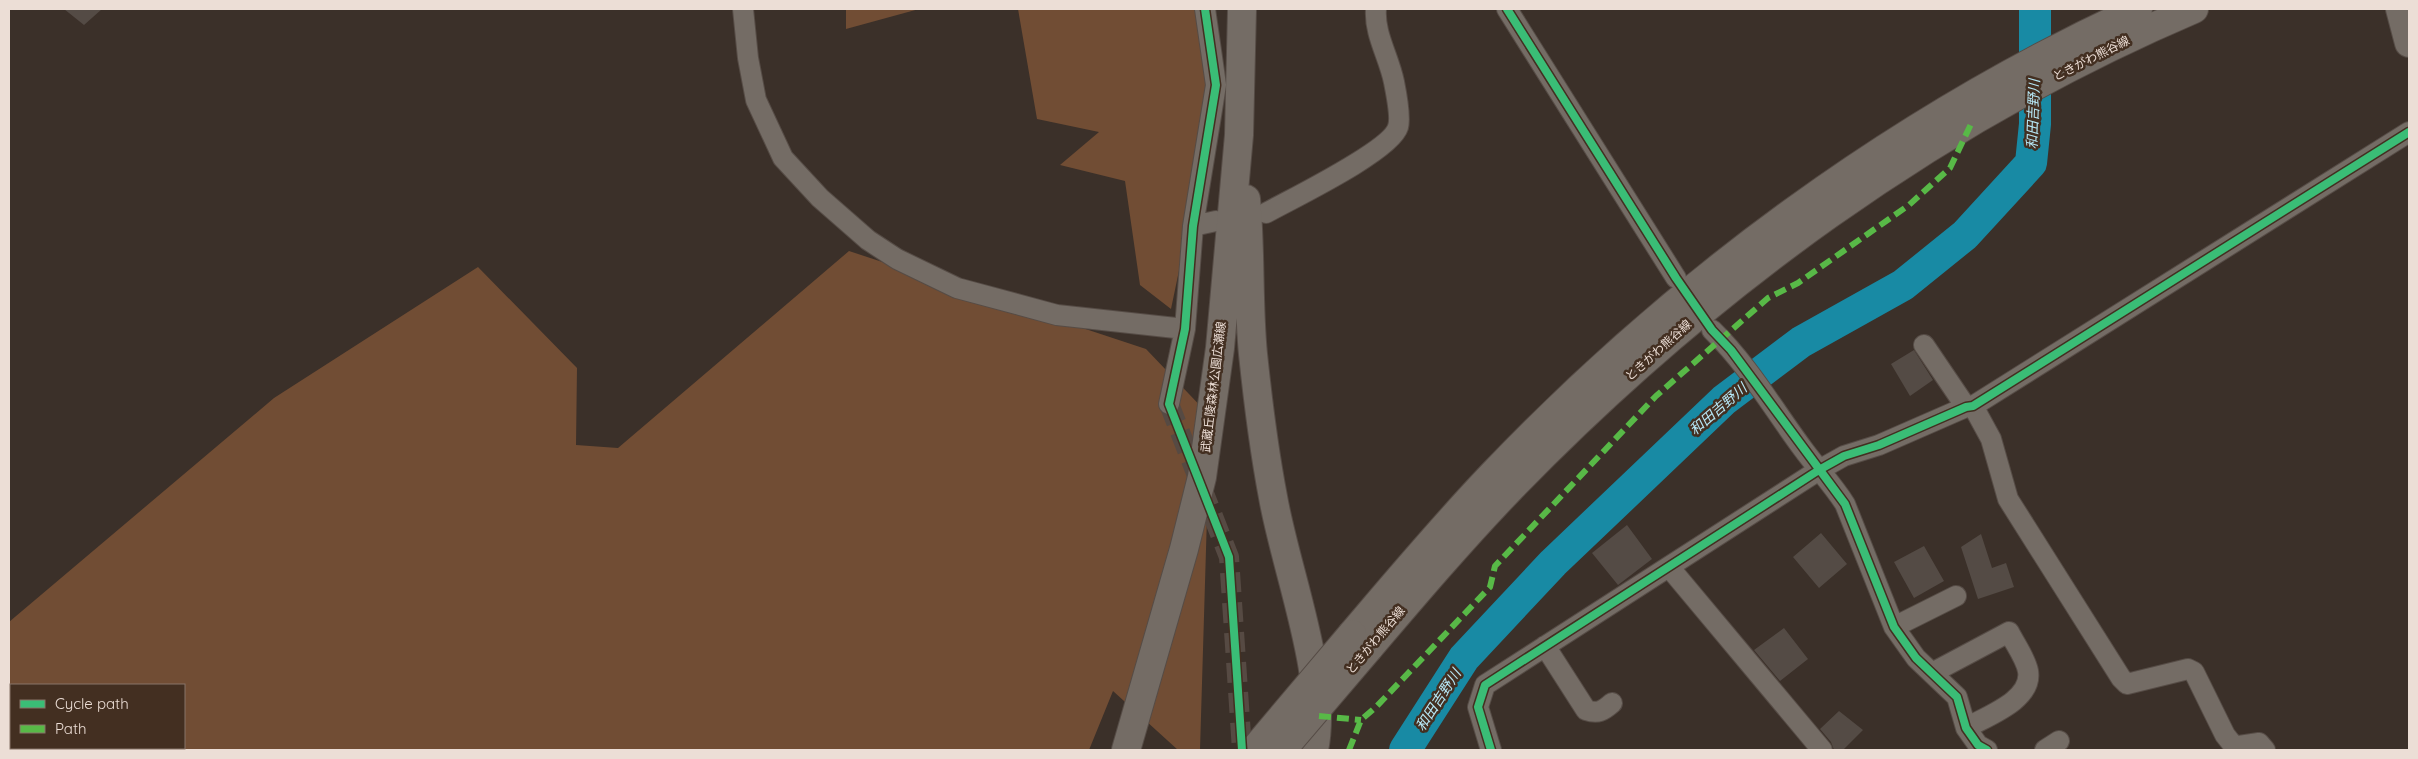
<svg xmlns="http://www.w3.org/2000/svg" width="2418" height="759" font-family="Quicksand,'Noto Sans JP',sans-serif">
  <rect width="100%" height="100%" fill="#3b3029"/>
  <path fill="#714d34" fill-rule="evenodd" d="M846 9H919L846 29Z
    M1018 9H1195L1211 117 1171 309 1140 285 1125 181 1060 165 1099 132 1037 119Z
    M849 251 1146 349 1210 416 1200 750H1178L1113 691 1089 750H9V622L274 398 478 267 577 368 576 445 618 448ZM11 685H184V748H11Z"/>
  <g fill="none" stroke-linecap="round" stroke-linejoin="round">
    <path stroke="#188aa4" stroke-width="32" d="M1405 750 1464 658 1553 563 1724 400 1801 342 1903 285 1965 235 2031 163 2035 124V9"/>
  </g>
  <path fill="#544b45" d="M64 9H102L84 25Z
    M1914 350 1933 380 1910 396 1891 364Z
    M1627 525 1652 559 1618 585 1592 553Z
    M1821 533 1847 564 1819 588 1793 557Z
    M1981 534 1992 568 2006 563 2014 587 1978 599 1961 547Z
    M1924 546 1944 581 1914 598 1894 562Z
    M1784 628 1808 659 1780 681 1754 650Z
    M1839 711 1863 730 1843 750H1834L1831 742 1820 729Z"/>
  <g fill="none" stroke-linecap="round" stroke-linejoin="round">
    <path stroke="#564a43" stroke-width="20" stroke-dasharray="20 10" stroke-linecap="butt" d="M1169 404 1229 557 1242 750"/>
    <defs>
      <path id="street" d="M743 9 748 58 756 100 783 158 820 198 868 240 897 259 957 288 1057 315 1185 329
        M1507 9 1676 278
        M1266 213C1291 199 1391 151 1398 127 1401 118 1396 92 1394 82 1389 57 1374 34 1376 9
        M1193 226 1216 221
        M1712 330C1748 365 1774 410 1803 449 1817 468 1833 485 1845 504L1894 627 1916 658 1957 697 1966 728 1978 745 1987 750
        M1924 345 1966 407
        M1169 404 1185 329 1193 226 1216 85 1205 9
        M1973 406 1991 439 2008 499 2121 678 2127 684 2188 669 2194 672 2225 735 2233 745 2239 746 2259 743 2265 750
        M1669 567 1822 750
        M1894 627 1956 596
        M1545 646 1586 710C1598 714 1603 711 1612 703
        M1932 673 2009 632C2015 644 2026 659 2028 671 2033 700 1987 716 1966 728
        M1491 750 1478 707 1485 685 1819 470 1844 456 1879 445 1966 407 1973 406 2409 132
        M2045 750 2059 741"/>
      <path id="secondary" d="M2400 9 2409 43
        M1246 199C1251 250 1248 303 1253 354 1258 402 1264 450 1273 497 1286 572 1329 677 1314 750
        M1352 634C1398 580 1444 525 1493 474 1676 282 1897 120 2138 9
        M1369 648C1415 594 1461 540 1510 489 1705 288 1936 119 2194 9
        M1126 750 1184 549 1202 477 1220 348 1239 135 1242 9"/>
    </defs>
    <use href="#street" stroke="#564c46" stroke-width="22"/>
    <use href="#secondary" stroke="#564c46" stroke-width="30"/>
    <use href="#street" stroke="#746c65" stroke-width="20"/>
    <use href="#secondary" stroke="#746c65" stroke-width="28"/>
    <defs>
      <path id="secondary-bridge" d="M1254 750 1352 634
        M1282 750 1369 648"/>
    </defs>
    <use href="#secondary-bridge" stroke="#564c46" stroke-width="30" stroke-linecap="butt"/>
    <use href="#secondary-bridge" stroke="#746c65" stroke-width="28"/>
    <path stroke="#58b947" stroke-width="6" stroke-dasharray="12 6" stroke-linecap="butt" d="M1319 716 1361 720
      M1349 750 1361 720 1377 706 1490 587 1495 566 1656 396 1768 298 1798 283 1909 205 1950 168 1973 120"/>
    <defs>
      <path id="cycleway" d="M1205 9 1216 85 1193 226 1185 329 1169 404 1229 557 1242 750
        M1507 9 1676 278 1712 330 1731 350 1845 504 1894 627 1916 658 1957 697 1966 728 1978 745 1987 750
        M1491 750 1478 707 1485 685 1819 470 1844 456 1879 445 1966 407 1973 406 2409 132"/>
    </defs>
    <use href="#cycleway" stroke="#432f21" stroke-width="11"/>
    <use href="#cycleway" stroke="#3abd76" stroke-width="8"/>
  </g>
  <g text-anchor="middle" dominant-baseline="central" stroke-width="5" stroke-linejoin="round" paint-order="stroke">
    <g font-size="12" fill="#ecded6" stroke="#432f21">
      <text transform="translate(2091 58) rotate(-27)">ときがわ熊谷線</text>
      <text transform="translate(1658 350) rotate(-42)">ときがわ熊谷線</text>
      <text transform="translate(1213 387) rotate(-83)">武蔵丘陵森林公園広瀬線</text>
      <text transform="translate(1375 640) rotate(-50)">ときがわ熊谷線</text>
    </g>
    <g font-size="14" font-style="italic" fill="#b7e9f8" stroke="#432f21">
      <text transform="translate(2033 114) rotate(-88)">和田吉野川</text>
      <text transform="translate(1718 409) rotate(-41)">和田吉野川</text>
      <text transform="translate(1438 700) rotate(-57)">和田吉野川</text>
    </g>
  </g>
  <rect width="2418" height="759" fill="none" stroke="#ecded6" stroke-width="20"/>
  <rect x="10" y="684" width="175" height="65" fill="#432f21" stroke="#877569"/>
  <rect x="20" y="700" width="25" height="8" fill="#3abd76" stroke="#877569"/>
  <text x="55" y="709" font-size="15" fill="#ecded6">Cycle path</text>
  <rect x="20" y="725" width="25" height="8" fill="#58b947" stroke="#877569"/>
  <text x="55" y="734" font-size="15" fill="#ecded6">Path</text>
</svg>
